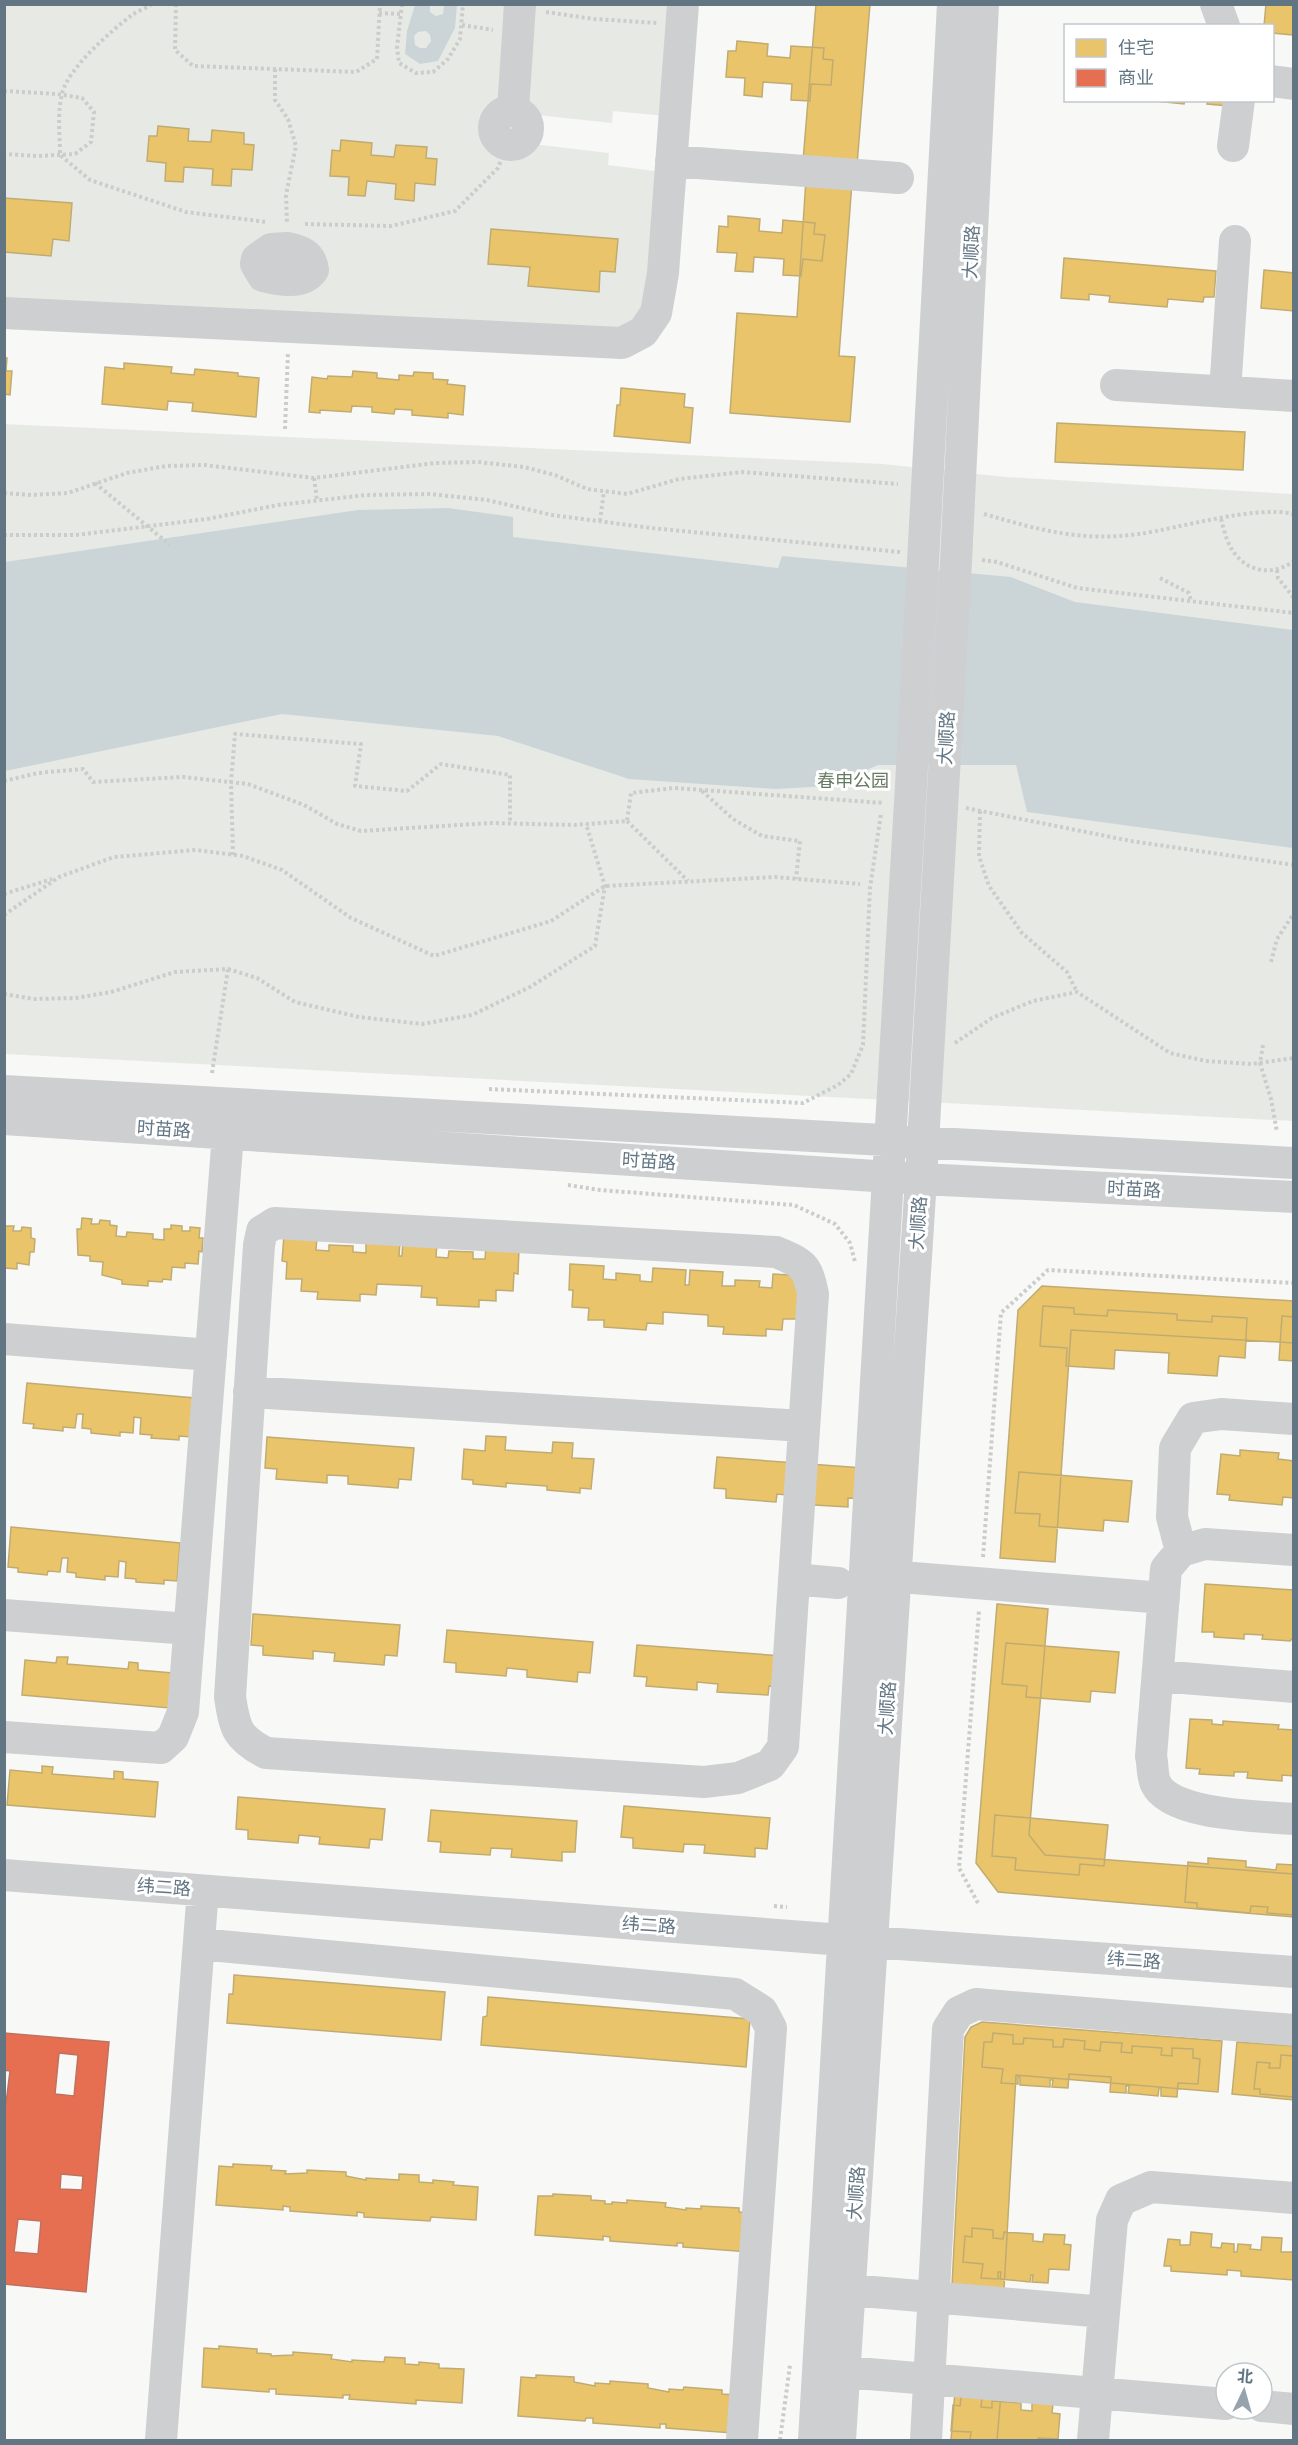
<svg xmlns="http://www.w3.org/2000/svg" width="1298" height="2445" font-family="'Titillium Web','Noto Sans SC',sans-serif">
  <rect width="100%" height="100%" fill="#f8f8f7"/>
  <path fill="#e7eae4" d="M4 5H673L665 116 613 111 612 123 537 115 533 144 609 153 608 165 662 172 654 271 637 328 5 306Z
    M4 424 883 464 1006 477 1293 494V1121L5 1054Z"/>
  <path fill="#cbd5d8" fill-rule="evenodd" d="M415 5H430V12L436 16 443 14 444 5H457L455 28 438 61 420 64 405 54 407 31ZM426 31 430 35 431 41 426 48H420L415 45 414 36 418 32Z
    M448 508 513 517V537L778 568 782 556 1011 577 1075 602 1293 630V848L1027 812 1016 765H878L830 786 776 789 629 779 498 736 282 714 5 771V562L358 510Z"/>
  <path fill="#e9c46a" stroke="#c0ac72" stroke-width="1.5" d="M816 4H870L857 165 803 161Z
    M1266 4H1294V38L1293 35 1272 33V26H1264Z
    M737 41 768 44 767 56 790 58 791 46 824 48 823 59 833 60 831 85 811 84 810 101 791 100 792 84 763 82 762 97 744 95 745 78 726 77 728 51H736Z
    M1145 100H1185L1184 104Z
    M1208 100H1228V106L1207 104Z
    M158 126 189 129 188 141 211 142 212 130 244 133V144L254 145 252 170 232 169 231 186 212 185 213 169 184 167 183 182 165 181 166 163 147 161 149 136H157Z
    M341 140 372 143 371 155 394 157 396 145 427 147 426 158 437 159 435 185 415 183 414 201 395 199 396 184 367 181 365 196 348 195 349 177 330 176 332 150 340 151Z
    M806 179 852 182 839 356 855 357 850 422 730 413 737 313 797 317Z
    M4 198 72 203 69 241 53 239 51 256 4 252Z
    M728 216 760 219 759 231 782 233 783 220 815 223 814 234 825 235 822 261 803 259 801 276 783 275 784 259 754 257 753 272 735 271 737 253 717 252 719 226 728 227Z
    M491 229 618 239 615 272 600 271 599 292 528 286 530 267 488 264Z
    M1064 258 1216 271 1214 297H1204L1203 302 1168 299 1167 307 1109 302 1110 296 1089 294V300L1061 298Z
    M1264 270 1294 273V311L1261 308Z
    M4 358H7L6 371H12L10 395 4 394Z
    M124 363 172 367 171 373 194 375 195 369 238 373V376L259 378 256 417 192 411 193 403 168 401 167 410 102 404 105 367 124 369Z
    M353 371 377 373V378L399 380V375L413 376 414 372 433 373V379L448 380 447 384 465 386 463 415 448 413V418L412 415V410L395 409 394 414 372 412V407L352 406 351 412 320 410V413L309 412 312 377 327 379 328 376 352 377Z
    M621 388 685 394 684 407 693 408 690 443 614 436 617 405H620Z
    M1057 423 1245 432 1243 470 1055 462Z
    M82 1218 92 1219 91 1224H99L100 1220 110 1221V1225L117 1226 116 1236 126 1237 127 1232 153 1234V1239L164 1240V1229H171V1225L182 1226V1231H190V1227L200 1228 199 1238H203L202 1252 199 1251 198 1264 185 1263V1268L172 1267 171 1280 163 1279 162 1282 148 1281V1286L122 1284V1280L102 1275 103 1262 90 1261V1256L78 1255 77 1229H81Z
    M4 1226H14L13 1231H21L22 1227 31 1228V1238L35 1239 34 1252H30L29 1265 17 1263V1269L4 1268Z
    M284 1235 317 1236 316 1250 329 1251V1245L353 1246V1252L366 1253V1239L400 1241 399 1256H402L403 1241 437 1243 436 1257 448 1258 449 1251 473 1252V1259H485L486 1246 519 1248 518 1274 514 1273 513 1291 496 1290V1301L479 1300V1307L437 1305V1298L421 1297 422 1286 377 1284 376 1295 360 1294V1301L317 1299 318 1292 301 1291 302 1279H286L287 1262 282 1261Z
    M570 1264 604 1266 603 1279 616 1280V1273L640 1275V1281L652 1282 653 1268 686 1270 685 1285H689L690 1270 723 1272 722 1286H735V1280L760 1281 759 1287 772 1288 773 1274 806 1276 799 1319H783L782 1330 766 1329V1336L723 1334 724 1327 708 1326V1315L663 1312V1324L647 1323 646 1330 604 1327V1320H588L589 1308 572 1307 573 1290H569Z
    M1042 1286 1294 1301V1343L1071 1330 1055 1562 1000 1558 1018 1310Z
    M1043 1306 1074 1308V1314L1107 1316 1108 1310 1177 1314V1320L1212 1322V1316L1247 1318 1245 1358 1219 1356 1217 1376 1168 1373 1169 1353 1115 1350 1114 1369 1066 1366 1067 1348 1040 1346Z
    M1282 1316 1294 1317V1361L1279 1360Z
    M27 1383 195 1398 192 1437 179 1436V1440L151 1438 152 1435 140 1434 141 1418 134 1417 133 1433 120 1432V1436L91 1433V1429L82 1428 83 1414H77L75 1428 63 1427V1431L33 1428 34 1424 23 1423Z
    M486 1436 506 1437 505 1450 552 1453 553 1442 573 1443 572 1458 594 1459 591 1489 580 1488V1493L547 1490V1486L506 1483V1487L473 1484V1480L462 1479 464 1449 485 1451Z
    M267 1437 414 1448 411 1480 399 1479 398 1488 348 1484V1476L327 1475V1483L276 1479 277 1469 265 1468Z
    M1240 1450 1279 1453 1278 1459 1294 1461V1498L1283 1497 1282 1505 1229 1500 1230 1495 1217 1494 1221 1454 1240 1456Z
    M717 1457 863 1468 861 1499 848 1498V1507L797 1504 798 1496 777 1494 776 1502 726 1498V1489L714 1488Z
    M1019 1472 1132 1481 1128 1522 1104 1520 1103 1531 1039 1526 1040 1514 1015 1513Z
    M11 1527 180 1543 177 1581 164 1580V1584L136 1582V1579L125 1578 126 1562 119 1561 118 1577 105 1576V1580L76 1577V1573L67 1572 68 1558H62L60 1572 48 1571 47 1575 18 1572V1568L8 1567Z
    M1205 1584 1294 1590V1637L1290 1641 1262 1639 1263 1635 1244 1634V1639L1214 1637V1632H1202Z
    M997 1604 1048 1609 1029 1835 1045 1855 1294 1874V1917L998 1892 976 1863Z
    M253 1614 400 1625 397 1656 385 1655 384 1665 334 1661 335 1653 313 1651V1659L263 1655V1646L251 1645Z
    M447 1630 593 1642 590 1673 578 1672 577 1682 527 1677V1670L507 1668 506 1676 456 1672V1663L444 1662Z
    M1006 1643 1119 1652 1115 1693 1091 1691 1090 1702 1026 1697 1027 1686 1002 1684Z
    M637 1645 783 1656 781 1687 769 1686 768 1695 717 1692 718 1684 697 1682V1690L646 1686 647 1677 634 1676Z
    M57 1657H68L67 1664 128 1669 129 1662 138 1663V1670L173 1673 170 1708 22 1695 25 1660 56 1663Z
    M1190 1719 1212 1720V1724L1223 1725V1721L1279 1725 1278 1729 1294 1730V1776L1282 1775V1781L1247 1778 1248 1772H1234V1776L1199 1774 1200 1769 1186 1768Z
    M42 1766 53 1767 52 1774 114 1779V1771L123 1772V1779L158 1782 155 1817 7 1805 10 1770 42 1773Z
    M238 1797 385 1809 382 1840 370 1839 369 1848 319 1844 320 1837 299 1835 298 1843 248 1839V1830L236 1829Z
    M624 1806 770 1818 767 1849 755 1848V1857L704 1853 705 1845 684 1844 683 1852 633 1848V1838L621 1837Z
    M431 1810 577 1821 575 1852H562V1861L511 1857 512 1849 491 1848 490 1855 440 1852 441 1842 428 1841Z
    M995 1815 1108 1825 1104 1866 1080 1864 1079 1875 1015 1870 1016 1858 992 1856Z
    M1208 1858 1246 1861V1867L1276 1870 1277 1864 1294 1865V1915L1267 1913 1268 1907 1251 1906 1250 1913 1197 1908V1903L1185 1902 1188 1862 1208 1864Z
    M234 1975 445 1992 441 2040 227 2023 229 1994H233Z
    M488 1997 750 2019 746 2067 481 2045 483 2017 487 2016Z
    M982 2022 1222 2041 1218 2092 1016 2075 1004 2289 952 2285 965 2037 971 2027Z
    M993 2033 1013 2035V2044H1023L1024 2038 1053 2040V2047H1063L1064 2039 1085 2041 1084 2049 1100 2051 1101 2042 1122 2043 1121 2052 1132 2053V2046L1162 2048 1161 2055 1172 2056V2048L1193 2049V2058L1200 2059 1198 2084 1178 2083 1177 2097 1161 2096V2088H1159L1158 2096 1128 2093 1129 2086H1126V2093L1110 2092 1111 2077 1069 2074 1068 2088 1052 2087 1053 2080H1050V2087L1020 2085V2077H1018V2084L1001 2083 1003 2069 982 2067 984 2042H992Z
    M1237 2042 1294 2046V2100L1232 2094Z
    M1281 2055 1294 2056V2097L1260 2094V2089H1254L1257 2062 1270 2063 1269 2068H1280Z
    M233 2164 272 2166 271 2170 286 2171 285 2174 307 2173V2170L346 2172V2176L366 2180V2178L399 2180V2174L419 2175V2182L433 2183V2180L454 2182 453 2185 478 2187 476 2220 431 2217 430 2221 364 2217V2213L357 2212V2216L290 2211V2207L283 2206V2210L216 2205 219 2166 233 2167Z
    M553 2194 591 2196V2200L605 2201V2204H612V2202L627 2203V2200L666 2203 665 2207 686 2210V2208L701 2209V2206L739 2208V2212L753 2213 750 2252 683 2247V2243H677V2246L610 2241V2237L603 2236V2240L535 2235 538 2196H553Z
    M972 2228 993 2230V2238L1003 2239 1004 2232 1033 2234V2241L1043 2242 1044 2234 1065 2235 1064 2244 1071 2245 1069 2270 1049 2269 1048 2283 1032 2282 1033 2275H1031L1030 2282 1000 2279 1001 2272H998V2279L981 2278 983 2264 963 2262 965 2236 972 2237Z
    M1191 2232 1212 2234 1211 2247 1221 2248 1222 2243 1234 2244V2252H1237L1238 2244 1251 2245 1250 2249 1261 2250 1262 2237 1282 2238 1281 2252H1292L1294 2248V2280L1241 2276V2271L1227 2270V2275L1171 2271V2266H1164L1168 2239 1180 2240V2245H1190Z
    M219 2346 257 2349V2353L271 2354V2356L293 2355V2352L332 2355 331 2359 352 2362V2360L384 2362 385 2357 405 2358V2364L419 2365V2362L439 2364V2368L464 2369 462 2403 416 2400V2404L349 2399 350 2395H343V2398L276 2394V2389H269V2392L202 2387 204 2348 219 2349Z
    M536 2375 574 2377V2382L595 2386V2383L610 2384V2381L648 2384V2388L669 2392V2389L683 2390 684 2387 722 2390V2394L736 2395 733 2433 666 2428V2424H660V2428L593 2423V2418H586L585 2421 518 2416 521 2377 536 2378Z
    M955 2391 1001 2394 997 2440H951Z
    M961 2397 982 2398 981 2407 992 2408V2401L1021 2403V2410L1032 2411V2402L1053 2404 1052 2413 1060 2414 1058 2439 1038 2438V2440H970L971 2432 951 2431 953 2405 960 2406Z"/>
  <path fill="#e76f51" stroke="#bf7160" stroke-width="1.5" fill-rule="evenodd" d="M4 2033 109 2042 86 2292 4 2284V2119L10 2071 4 2070ZM59 2053 78 2055 74 2096 55 2094ZM61 2174 83 2176 82 2190 60 2189ZM18 2219 41 2221 38 2254 14 2252Z"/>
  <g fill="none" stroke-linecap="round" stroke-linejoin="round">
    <path stroke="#cbcccc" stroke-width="4" stroke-dasharray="3 3" stroke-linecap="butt" d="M152 4C146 8 138 11 132 15 111 31 67 69 62 94 57 114 60 135 60 155L90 180 186 212 267 222
      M176 4 175 50 193 66 356 72 377 59 380 4
      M402 4 397 47 399 63 416 73 433 72 448 59 460 39 463 4
      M546 12 594 19 657 23
      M379 13 401 14
      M462 25 493 30
      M275 69V100L288 119 296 146 286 195 287 223
      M4 91 57 94 82 98 94 112 91 142 75 154 37 156 4 154
      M305 224 391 226 455 211 498 168 507 145
      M285 429 288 352
      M314 478 317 500
      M4 493 31 495 68 493 127 473 166 466 204 465 314 478 435 463 478 462 524 467 555 475 587 489 627 494 679 479 742 472 898 484
      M984 514C1040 530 1080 542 1139 534 1181 528 1254 505 1294 514
      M1221 519C1223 526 1225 535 1228 542 1240 570 1269 579 1294 561
      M600 521 604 491
      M4 535H76L207 519 278 505 366 495 430 494 487 500 552 515 651 528 900 552
      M982 560 997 562 1077 588 1294 613
      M1277 570 1278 578 1294 598
      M1160 578 1189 593 1191 601
      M4 781 38 773 83 769 93 782 183 777 248 784 304 805 337 824 361 831 491 823 574 825 627 821 631 793 674 788 884 803
      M702 791 733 819 762 836 800 841 796 879
      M966 808 1131 841 1294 865
      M980 811 979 856 989 886 1022 933 1067 972 1077 992
      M627 821 688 881
      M233 855 231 782 235 734 361 744 355 786 407 791 441 764 510 775V823
      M4 894 52 879
      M4 915 59 877 114 857 196 850 243 856 282 870 351 918 434 956 551 921 605 886 775 877 860 884
      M1271 962 1277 939 1294 913
      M4 994 33 999 75 998 111 992 175 972 228 969 257 978 295 1002 359 1017 422 1024 472 1015 530 987 595 946 605 886 586 824
      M955 1043 992 1018 1033 1001 1077 992 1170 1053 1206 1061 1251 1064 1294 1058
      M1263 1045 1260 1063 1271 1099 1277 1132
      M212 1073 228 969
      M489 1089 803 1103 838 1085 851 1074 863 1045 870 888 881 814
      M568 1185 600 1190 794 1205 835 1224 850 1243 855 1262
      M983 1557 1001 1313 1048 1270 1294 1283
      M978 1903 959 1868 979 1610
      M774 1906 787 1907
      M780 2440 790 2365"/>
    <path stroke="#cecfd0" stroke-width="32" d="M1216 4 1224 26
      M1272 81 1294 84
      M513 110 520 4
      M494 128a17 17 0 1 1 34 0a17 17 0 1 1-34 0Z
      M1233 146 1239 100
      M671 161 898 178
      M287 248C301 251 311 254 313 270 302 285 279 280 263 276L256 264 257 259 271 249Z
      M4 313 622 343 643 332 656 313 663 273 683 4
      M1116 385 1294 396
      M1225 392 1235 241
      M4 1091 1294 1163
      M4 1119 921 1179 1294 1197
      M275 1223 776 1252C803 1263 807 1265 813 1294L783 1747 770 1765 738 1778 704 1782 266 1753C237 1738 235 1729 230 1697L259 1245 262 1231Z
      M4 1339 211 1355
      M249 1392 804 1426
      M1294 1550 1205 1544 1181 1551 1166 1569 1151 1756C1153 1764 1152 1777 1156 1784 1171 1816 1262 1816 1294 1819
      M1181 1551 1172 1517 1175 1448 1193 1418 1221 1414 1294 1419
      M913 1578 1164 1598
      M794 1579 838 1583
      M4 1615 189 1629
      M1158 1676 1294 1687
      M4 1737 161 1748 173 1737 183 1712 227 1147
      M4 1875 843 1940 1294 1972
      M199 1944 735 1994 762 2011 771 2028 742 2440
      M850 2290 1104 2312
      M845 2372 1226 2404
      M1262 2406 1294 2409
      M161 2440 202 1902
      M814 2440 911 785 953 4
      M840 2440 921 1179 956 562 983 4
      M926 2440 948 2029 959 2012 976 2004 1294 2030
      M1093 2440 1112 2220 1121 2200 1151 2187 1294 2198"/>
    <path stroke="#cbcccc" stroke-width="4" stroke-dasharray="3 3" stroke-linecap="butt" d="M95 483 170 545"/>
  </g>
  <g text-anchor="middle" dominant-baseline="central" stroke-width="6" stroke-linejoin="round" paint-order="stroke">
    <g font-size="18" fill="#627583" stroke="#fff">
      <text transform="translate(971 252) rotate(-87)">大顺路</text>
      <text transform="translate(946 738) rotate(-87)">大顺路</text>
      <text transform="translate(164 1129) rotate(4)">时苗路</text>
      <text transform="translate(649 1161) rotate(4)">时苗路</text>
      <text transform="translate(1134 1189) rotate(3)">时苗路</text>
      <text transform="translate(918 1223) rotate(-86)">大顺路</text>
      <text transform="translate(887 1708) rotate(-86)">大顺路</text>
      <text transform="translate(164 1887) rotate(4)">纬二路</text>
      <text transform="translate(649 1925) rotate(4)">纬二路</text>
      <text transform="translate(1134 1960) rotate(4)">纬二路</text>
      <text transform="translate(856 2193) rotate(-86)">大顺路</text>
    </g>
    <g font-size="18" fill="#667a61" stroke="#fff">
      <text x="853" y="780">春申公园</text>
    </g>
  </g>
  <rect width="1298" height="2445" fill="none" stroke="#627583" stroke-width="12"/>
  <rect x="1064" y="24" width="210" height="78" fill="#ffffff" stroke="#c0c8cd" stroke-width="1.5"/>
  <rect x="1076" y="39" width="30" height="18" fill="#e9c46a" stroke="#c0c8cd" stroke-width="1.5"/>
  <text x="1118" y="54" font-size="18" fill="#627583">住宅</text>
  <rect x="1076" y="69" width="30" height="18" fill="#e76f51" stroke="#c0c8cd" stroke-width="1.5"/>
  <text x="1118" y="84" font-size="18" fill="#627583">商业</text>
  <g transform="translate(1244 2391) rotate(5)"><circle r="28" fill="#ffffff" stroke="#c0c8cd" stroke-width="1.5"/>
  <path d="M0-4.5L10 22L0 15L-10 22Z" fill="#96a3ac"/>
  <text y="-9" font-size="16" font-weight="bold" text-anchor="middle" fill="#627583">北</text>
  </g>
</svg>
